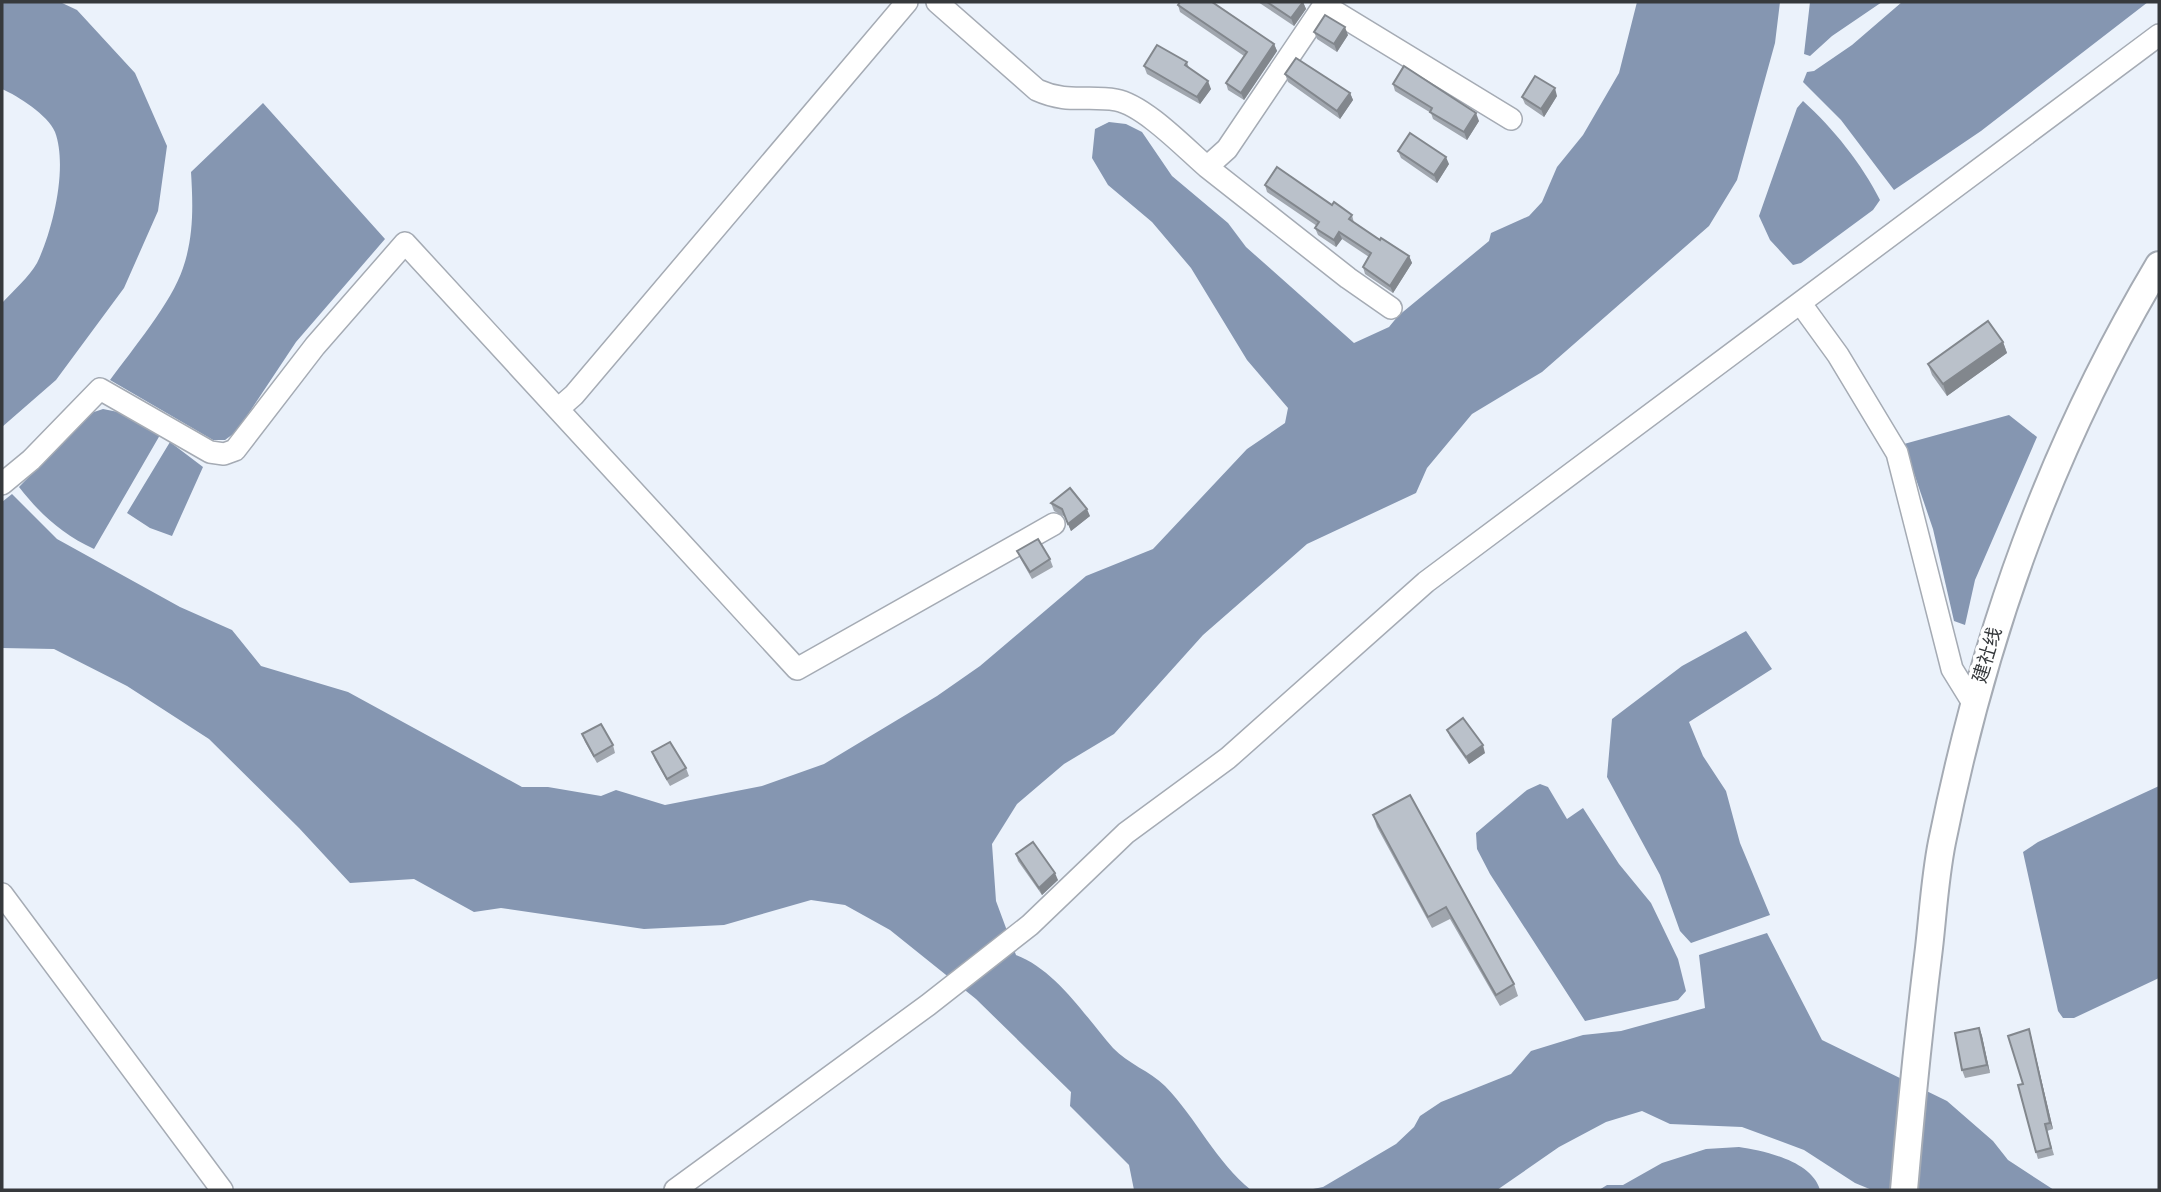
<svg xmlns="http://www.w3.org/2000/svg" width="2161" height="1192" font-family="Jost,'Noto Sans SC',sans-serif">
  <rect width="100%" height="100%" fill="#ebf2fb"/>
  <path fill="#8596b1" d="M2 2H60L77 10 135 73 167 146 158 211 124 288 56 380 2 427V303C13 291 29 277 37 263 53 230 68 167 55 132 48 115 18 96 2 89Z
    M1637 2H1780L1775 43 1737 180 1709 226 1542 372 1472 414 1427 468 1416 493 1307 544 1203 635 1114 734 1064 764 1017 804 992 844 996 901 1016 955C1056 970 1085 1016 1113 1048 1128 1064 1150 1071 1165 1086 1197 1119 1216 1162 1251 1190H1134L1129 1165 1070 1106 1071 1092 976 999 890 930 845 905 811 900 724 925 644 929 501 908 474 912 414 879 350 883 299 828 209 739 127 686 54 649 2 648V502L12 494 57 539 180 607 232 630 261 666 348 692 522 787H548L601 796 616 790 665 805 762 786 824 764 937 696 980 666 1086 576 1153 549 1247 449 1285 423 1288 408 1247 360 1191 268 1152 222 1108 185 1092 158 1095 129 1109 122 1126 124 1142 132 1172 176 1228 223 1246 247 1354 343 1389 327 1398 316 1489 241 1491 233 1529 216 1542 202 1557 167 1583 135 1619 73Z
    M1810 2H1882L1832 36 1810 56 1804 54Z
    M1902 2H2148L1981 131 1894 190 1841 120 1803 82 1807 72 1814 71 1852 45Z
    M1803 101C1833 128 1862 164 1880 200L1873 210 1801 263 1793 265 1770 240 1759 216 1797 108Z
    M263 103 385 239 296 342 237 431 225 440H213L110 380C132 350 172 302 183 268 194 236 193 205 191 172Z
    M103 409 118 412 160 435 94 549C62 534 41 515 19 487L91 413Z
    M2009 415 2037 437 1975 580 1965 625 1954 621 1933 529 1904 444Z
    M170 442 203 467 172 536 150 528 127 513Z
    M1746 631 1772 669 1689 722 1703 756 1726 791 1740 843 1770 915 1691 943 1680 931 1660 875 1607 777 1612 719 1682 666Z
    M1540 784 1548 787 1567 819 1583 808 1619 864 1651 903 1678 959 1686 991 1678 1000 1585 1021 1490 874 1477 849 1476 833 1527 790Z
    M2159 786V978L2074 1018H2063L2058 1011 2023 852 2038 842Z
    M1767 933 1822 1040 1947 1101 1993 1141 2008 1160 2054 1190H1872L1855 1183 1804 1150 1742 1127 1670 1124 1642 1111 1606 1122 1559 1147 1497 1190H1308L1323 1187 1396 1144 1414 1127 1420 1116 1441 1102 1511 1074 1531 1051 1583 1035 1621 1031 1705 1008 1699 955Z
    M1739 1147C1765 1151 1812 1161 1820 1190H1599L1607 1185H1623L1662 1163 1706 1149Z"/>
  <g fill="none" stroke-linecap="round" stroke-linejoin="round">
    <defs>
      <path id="minor" d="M937 2 1037 90C1068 104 1086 95 1116 100 1144 105 1185 148 1207 167L1227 149 1324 5 1511 119
        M1207 167 1348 278 1391 308
        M1801 304 1838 355 1897 453 1952 669 1973 703
        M558 409 574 395 907 2
        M2 484 31 460 100 389 210 452 224 454 235 450 315 346 405 243 797 669 1054 524
        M2 894 222 1190
        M675 1190 928 1005 1030 925 1126 833 1228 758 1426 582 2159 35"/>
      <path id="major" d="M1904 1190C1911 1109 1919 1028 1929 948 1933 913 1935 877 1942 842 1984 634 2050 448 2159 265"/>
    </defs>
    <use href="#minor" stroke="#a5abb4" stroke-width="24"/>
    <use href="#major" stroke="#a5abb4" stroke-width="30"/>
    <use href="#minor" stroke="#fff" stroke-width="21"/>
    <use href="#major" stroke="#fff" stroke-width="26"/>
  </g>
  <path fill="#a0a6ae" d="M1258 2H1303L1306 9 1294 26Z
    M1178 5 1274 44 1277 51 1244 100 1228 90 1226 83 1244 56 1180 12Z
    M1314 32 1348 35 1337 52 1317 39Z
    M1187 62 1189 68 1211 89 1200 104 1147 74 1144 66Z
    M1285 74 1350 93 1353 100 1340 119 1288 82Z
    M1393 84 1479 121 1467 140 1433 119 1431 113 1395 91Z
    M1557 96 1544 117 1525 104 1522 97Z
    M1398 151 1449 164 1437 183 1401 158Z
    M1265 185 1332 205 1352 215 1354 223 1380 240 1409 256 1412 263 1393 293 1365 274 1363 267 1369 257 1342 239 1336 247 1318 235 1315 228 1317 226 1267 192Z
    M2003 342 2007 353 1947 396 1932 375 1928 364Z
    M1051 503 1090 516 1071 531 1065 517 1054 511Z
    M1017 551 1050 559 1053 567 1032 579 1020 558Z
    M1447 730 1485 753 1469 764 1450 737Z
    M582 734 613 745 615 753 597 763 585 742Z
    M652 752 686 768 689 776 670 786 655 760Z
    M1373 815 1514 984 1518 996 1500 1006 1450 919 1432 928 1377 827Z
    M1016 854 1058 880 1042 895 1018 861Z
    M1979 1028 1982 1036 1990 1073 1965 1078 1962 1070Z
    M2029 1029 2053 1129 2047 1131 2054 1155 2038 1159 2036 1152 2023 1084Z"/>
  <path fill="#82878d" d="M1303 2 1306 9 1294 26 1291 18Z
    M1345 27 1348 35 1337 52 1334 44Z
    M1274 44 1277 51 1244 100 1241 93Z
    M1208 81 1211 89 1200 104 1197 97Z
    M1555 88 1557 96 1544 117 1541 109Z
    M1350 93 1353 100 1340 119 1337 111Z
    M1476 113 1479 121 1467 140 1464 132Z
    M1446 157 1449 164 1437 183 1434 175Z
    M1339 232 1342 239 1336 247 1334 240Z
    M1409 256 1412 263 1393 293 1390 286Z
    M2003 342 2007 353 1947 396 1943 384Z
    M1087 509 1090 516 1071 531 1068 524Z
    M1483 745 1485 753 1469 764 1466 757Z
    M1055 873 1058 880 1042 895 1039 888Z
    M1979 1028 1982 1036 1990 1073 1987 1065Z
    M2029 1029 2031 1036 2053 1129 2050 1123Z"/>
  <path fill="#bac1ca" stroke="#82878d" stroke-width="2" d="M1180 2H1212L1274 44 1241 93 1226 83 1247 52 1178 5Z
    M1267 2H1303L1291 18Z
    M1325 15 1345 27 1334 44 1314 32Z
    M1157 45 1187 62 1185 65 1208 81 1197 97 1144 66Z
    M1296 58 1350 93 1337 111 1285 74Z
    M1404 66 1476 113 1464 132 1430 112 1432 108 1393 84Z
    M1535 76 1555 88 1541 109 1522 97Z
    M1410 133 1446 157 1434 175 1398 151Z
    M1277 167 1332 205 1334 202 1352 215 1349 219 1380 240 1381 238 1409 256 1390 286 1363 267 1371 253 1339 232 1334 240 1315 228 1319 222 1265 185Z
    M1988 321 2003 342 1943 384 1928 364Z
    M1070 488 1087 509 1068 524 1062 509 1051 503Z
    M1038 539 1050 559 1030 572 1017 551Z
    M1463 718 1483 745 1466 757 1447 730Z
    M601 724 613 745 594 756 582 734Z
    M670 742 686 768 667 779 652 752Z
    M1410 795 1514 984 1496 995 1446 907 1428 917 1373 815Z
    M1033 842 1055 873 1039 888 1016 854Z
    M1979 1028 1987 1065 1962 1070 1955 1033Z
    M2029 1029 2050 1123 2045 1124 2051 1148 2036 1152 2018 1085 2023 1084 2008 1036Z"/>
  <g text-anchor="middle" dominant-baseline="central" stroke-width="7" stroke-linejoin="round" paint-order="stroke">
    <g font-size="19" fill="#36393c" stroke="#fff">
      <text transform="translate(1987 655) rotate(-73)">建社线</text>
    </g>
  </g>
  <rect width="2161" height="1192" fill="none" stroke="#36393c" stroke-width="7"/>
</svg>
